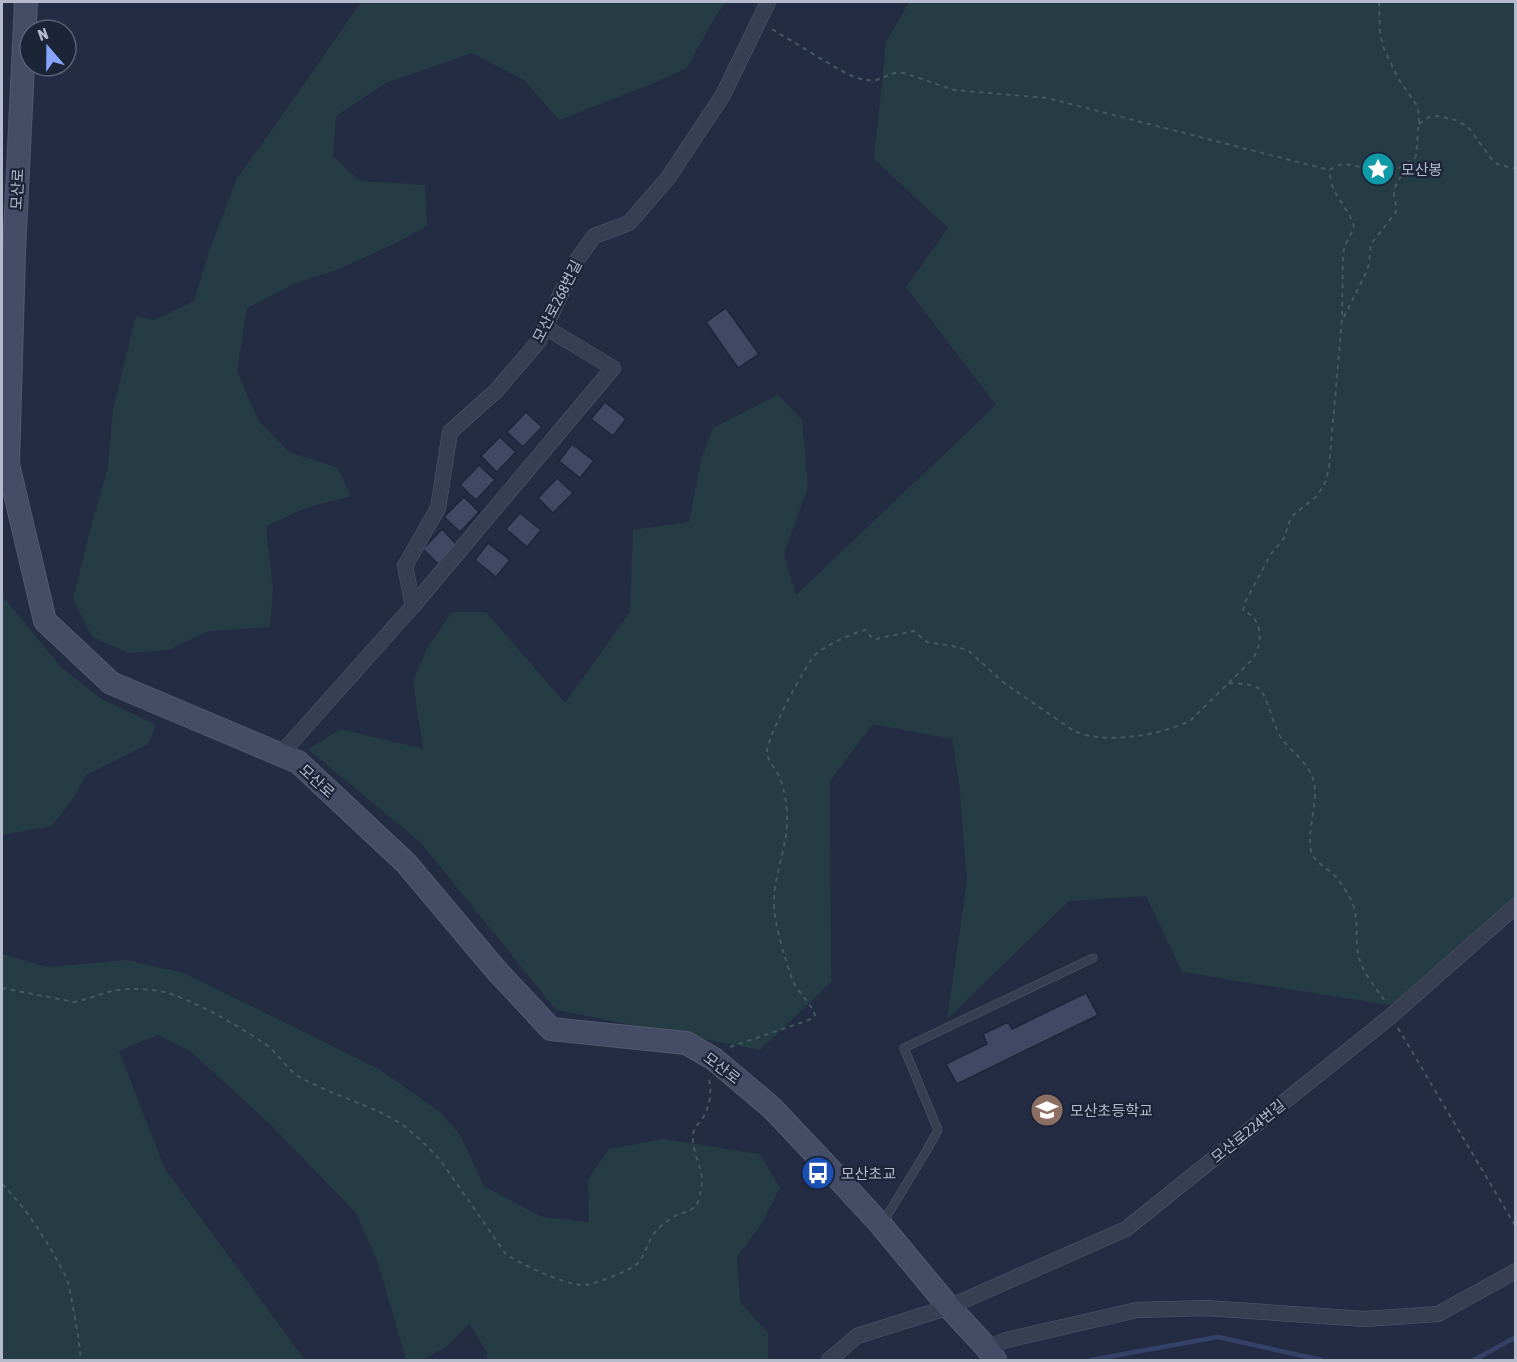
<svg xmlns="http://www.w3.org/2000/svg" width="1517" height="1362" font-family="'Asap Condensed','Noto Sans KR',sans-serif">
  <rect width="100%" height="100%" fill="#232c43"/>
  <path fill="#253c44" d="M361 2H726L715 17 687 68 647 86 559 120 524 80 472 53 386 83 336 116 333 156 360 181 425 185 427 226 396 243 337 270 296 283 247 308 237 371 258 420 289 452 338 468 351 496 306 508 266 526 273 591 270 627 209 631 169 650 129 653 92 637 73 599 90 530 108 467 113 409 136 316 154 320 194 301 211 246 237 178 276 124Z
    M909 2H1515V897L1401 1007 1182 972 1146 896 1069 901 947 1019 967 880 959 783 952 739 873 724 830 781 831 982 760 1050 556 1010 421 843 308 749 341 729 423 749 413 681 427 648 452 612H486L565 703 630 612 633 530 689 522 701 460 713 428 778 395 802 420 808 487 784 554 796 595 996 405 906 287 948 228 874 159 886 42Z
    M2 589 4 598 62 668 100 698 156 725 148 744 86 775 73 799 52 826 2 835Z
    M2 954 48 967 127 960 184 973 379 1069 439 1111 460 1135 484 1186 542 1217 589 1222 588 1179 609 1149 663 1139 760 1154 780 1188 762 1223 737 1257 740 1302 768 1333V1360H486L487 1352 469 1324 446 1347 422 1360H406L378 1263 356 1213 270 1124 190 1051 158 1035 119 1051 165 1169 305 1360H2Z"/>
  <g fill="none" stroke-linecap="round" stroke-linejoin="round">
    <path stroke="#34426a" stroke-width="4.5" d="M1091 1360 1218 1337 1321 1360
      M1474 1360 1516 1337"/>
  </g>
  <path fill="#404864" stroke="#1e263a" stroke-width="1.5" d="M726 308 759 354 738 368 706 322Z
    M605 402 626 419 613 436 591 419Z
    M526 412 542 427 523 447 507 432Z
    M500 437 516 452 497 472 481 456Z
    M572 444 594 461 580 478 559 461Z
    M479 465 495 480 476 500 460 485Z
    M557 478 573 493 553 513 538 498Z
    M464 497 479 512 460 532 444 517Z
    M520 513 541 530 527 547 506 529Z
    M442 529 457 545 438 564 423 549Z
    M488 543 510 560 496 577 475 560Z
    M1086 993 1098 1015 957 1084 946 1064 987 1044 983 1034 1008 1022 1012 1029Z"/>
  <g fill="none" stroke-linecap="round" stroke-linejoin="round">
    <defs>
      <path id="lane" d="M882 1224 927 1150 938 1130 904 1048 1093 958"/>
      <path id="street" d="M413 606 613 368 545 327
        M280 755 413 606 405 566 438 508 450 432 496 391 538 342 577 260 594 236 629 223 668 178 723 95 768 2
        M987 1348 1006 1340 1137 1310 1206 1308 1365 1319 1438 1314 1516 1271
        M829 1360 857 1336 949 1307 1126 1229 1391 1016 1516 906"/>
      <path id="secondary" d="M26 2 14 253 8 464 45 621 111 683 298 762 406 863 496 970 551 1029 686 1043 714 1059 772 1108 824 1163 881 1225 949 1307 987 1348 995 1360"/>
    </defs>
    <use href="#lane" stroke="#535a6d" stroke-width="9"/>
    <use href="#street" stroke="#535a6d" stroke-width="16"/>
    <use href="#secondary" stroke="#535a6d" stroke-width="24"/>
    <path stroke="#445961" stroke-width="2" stroke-dasharray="4.5 4.5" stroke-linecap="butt" d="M1379 2 1380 34 1384 49 1399 80 1418 107 1419 121 1416 156
      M772 29 838 69 856 78 874 81 894 73H904L954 90 1047 98 1329 170 1339 165 1345 164 1388 172 1395 171 1416 157
      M1419 124 1429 117 1438 116 1456 120 1468 127 1493 161 1497 164 1516 169
      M1344 317 1367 271 1369 263 1371 244 1396 212C1397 205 1394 199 1394 192 1395 181 1407 169 1413 161
      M1229 683C1240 684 1252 683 1261 690 1269 704 1272 721 1280 736 1290 752 1307 760 1313 779 1320 800 1306 831 1311 851 1314 863 1328 868 1336 877 1342 884 1347 892 1351 900 1360 918 1354 939 1359 958 1363 973 1376 988 1385 1001
      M2 988 74 1002C90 999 103 992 118 990 134 988 153 989 168 993 201 1004 237 1025 265 1044 279 1054 287 1070 301 1078 331 1094 364 1103 393 1119 411 1129 427 1146 441 1161L505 1253C517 1263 564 1284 580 1285 592 1286 626 1272 636 1265 646 1256 647 1240 657 1230 662 1225 669 1219 675 1216 683 1212 694 1211 698 1202 700 1196 702 1186 702 1179 701 1165 689 1145 694 1130 695 1126 700 1123 702 1119 710 1107 712 1092 709 1079
      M1398 1028 1516 1227
      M730 1047 803 1022 811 1019 815 1015C811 1003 799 993 793 982 786 961 772 919 774 897 776 870 788 844 787 816 787 803 784 788 779 776 775 768 767 760 767 752 766 739 806 663 816 654 828 644 846 637 860 631L866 630 872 638 876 639 914 631 927 642 958 647 969 651 1004 683 1074 731C1104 745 1163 735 1191 720L1252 660C1260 649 1263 632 1255 620 1253 615 1247 613 1243 610L1245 602 1271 554 1284 538 1291 517 1317 496 1326 481 1329 467 1342 319 1343 254 1345 245 1353 230 1354 226 1350 216 1335 192 1331 182 1329 170
      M2 1184C28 1210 49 1244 66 1277L69 1286 78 1335 81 1360"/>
    <use href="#lane" stroke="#383f53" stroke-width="8"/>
    <use href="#street" stroke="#383f53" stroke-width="15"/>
    <use href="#secondary" stroke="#454d66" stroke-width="22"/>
  </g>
  <defs>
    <symbol id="sight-disc" viewBox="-11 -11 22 22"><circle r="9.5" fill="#0f9aa8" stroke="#1c2438"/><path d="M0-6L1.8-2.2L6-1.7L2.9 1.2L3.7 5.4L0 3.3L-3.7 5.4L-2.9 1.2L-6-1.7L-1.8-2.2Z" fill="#fff"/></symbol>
    <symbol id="school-disc" viewBox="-11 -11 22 22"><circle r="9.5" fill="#8d6e63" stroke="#1c2438"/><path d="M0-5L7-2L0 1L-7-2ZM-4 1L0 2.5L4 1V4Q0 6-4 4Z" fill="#fff"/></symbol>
    <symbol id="bus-disc" viewBox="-11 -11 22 22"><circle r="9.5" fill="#1a4fb4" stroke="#1c2438"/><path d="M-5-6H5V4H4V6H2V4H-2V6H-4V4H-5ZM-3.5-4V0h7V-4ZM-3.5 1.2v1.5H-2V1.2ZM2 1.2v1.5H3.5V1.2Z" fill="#fff"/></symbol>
  </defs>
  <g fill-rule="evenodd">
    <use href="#sight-disc" x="1359" y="150" width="38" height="38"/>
    <use href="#school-disc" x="1028" y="1091" width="38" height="38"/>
    <use href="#bus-disc" x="799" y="1154" width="38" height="38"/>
  </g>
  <g text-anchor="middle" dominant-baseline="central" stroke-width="4.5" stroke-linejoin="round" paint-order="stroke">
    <g font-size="15" fill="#b5bacd" stroke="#1c2438" text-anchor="start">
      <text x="1401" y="169">모산봉</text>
      <text x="1070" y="1110">모산초등학교</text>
      <text x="841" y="1173">모산초교</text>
    </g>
    <g font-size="15" fill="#b5bacd" stroke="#1c2438">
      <text transform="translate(17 189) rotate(-87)">모산로</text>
      <text transform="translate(557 301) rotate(-63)">모산로268번길</text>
      <text transform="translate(317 781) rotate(42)">모산로</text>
      <text transform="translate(722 1068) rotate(37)">모산로</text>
      <text transform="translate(1248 1131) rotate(-39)">모산로224번길</text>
    </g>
  </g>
  <rect width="1517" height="1362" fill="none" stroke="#b5bacd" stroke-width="6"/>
  <g transform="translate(48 48) rotate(340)"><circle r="28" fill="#1c2438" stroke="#596074" stroke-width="1.5"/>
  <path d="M0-4.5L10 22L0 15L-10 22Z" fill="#87a4ff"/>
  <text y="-9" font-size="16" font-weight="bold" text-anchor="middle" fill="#b5bacd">N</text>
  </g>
</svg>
